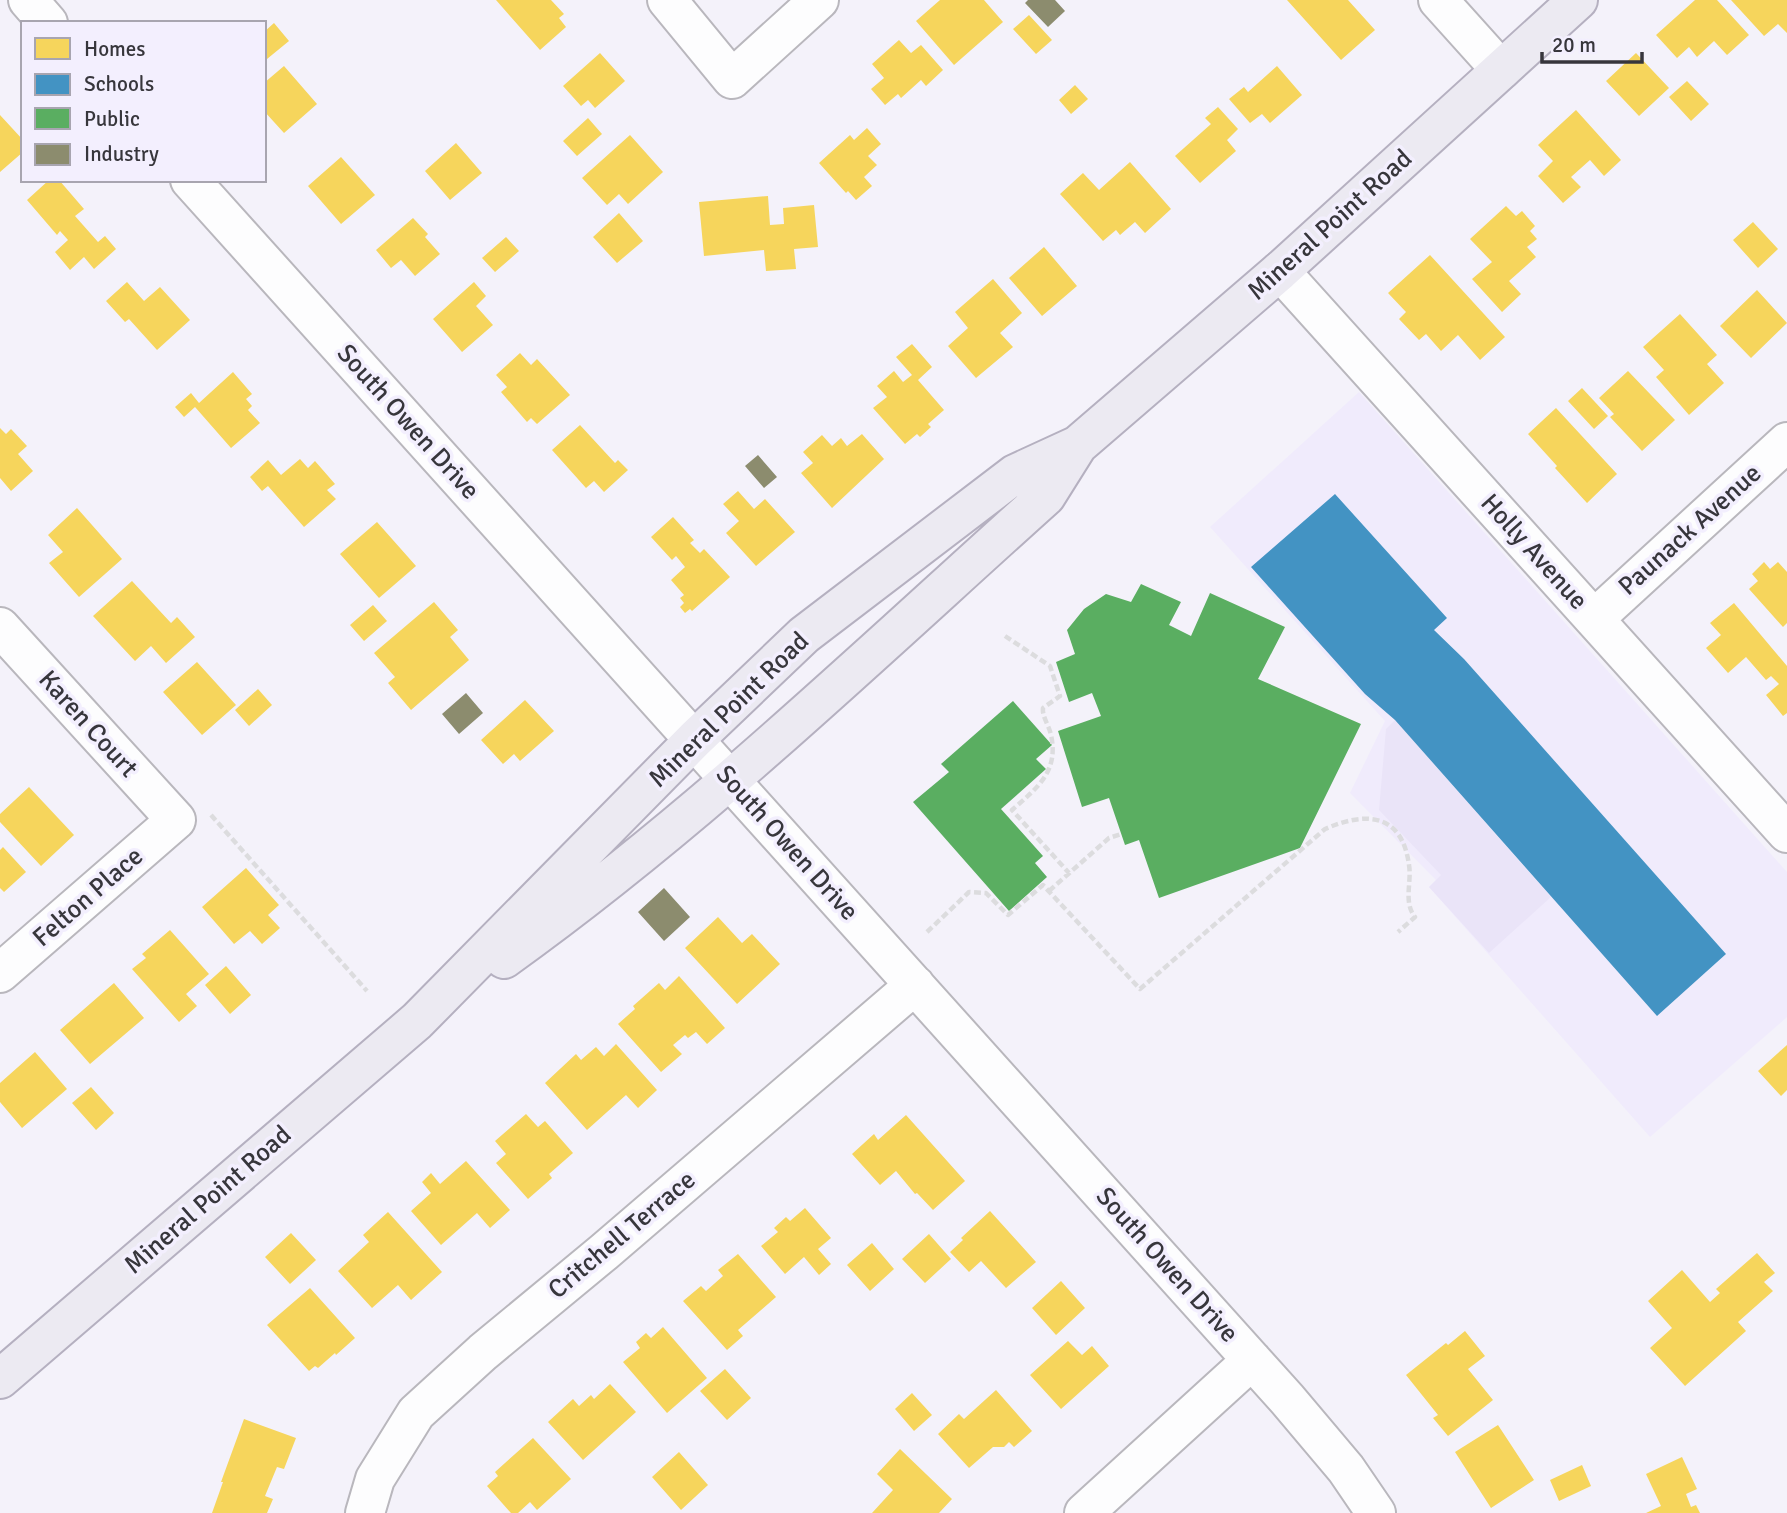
<svg xmlns="http://www.w3.org/2000/svg" width="1787" height="1513" font-family="Signika,sans-serif">
  <rect width="100%" height="100%" fill="#f4f2fa"/>
  <path fill="#f0ebfc" d="M1359 392 1787 872V1017L1650 1137 1429 887 1436 880 1350 793 1385 721 1210 527Z"/>
  <path fill="#eae4f8" d="M1395 720 1551 897 1489 953 1429 887 1441 875 1379 810 1386 729Z"/>
  <path fill="#f6d55c" d="M496 0H551L564 14 559 18 566 27 540 50Z
    M940 0H984L1003 22 954 65 916 21Z
    M1287 0H1348L1375 30 1341 60Z
    M1695 0H1717L1749 35 1727 55 1714 41 1697 57 1689 47 1677 58 1656 35Z
    M1731 0H1787V33L1778 24 1764 36Z
    M1029 15 1052 40 1036 54 1013 29Z
    M274 23 289 41 267 59 264 56V32Z
    M899 40 911 53 921 45 943 70 926 86 921 80 901 98 898 94 885 105 871 89 884 78 872 64Z
    M600 53 625 81 595 108 588 100 581 106 563 86Z
    M1636 53 1669 88 1639 116 1606 81Z
    M284 66 317 104 284 133 264 111V83Z
    M1277 66 1302 95 1270 123 1262 114 1250 123 1229 99 1244 87 1248 92Z
    M1687 81 1709 104 1691 121 1669 97Z
    M1075 85 1088 99 1071 114 1059 100Z
    M1218 107 1238 129 1227 140 1236 151 1200 183 1175 156 1211 124 1205 118Z
    M1576 110 1621 160 1604 176 1590 160 1571 177 1581 187 1563 203 1538 176 1553 161 1538 145Z
    M0 115 23 140V152L0 172Z
    M588 118 602 134 577 156 563 141Z
    M867 128 881 144 868 156 877 165 864 177 872 186 856 200 848 191 846 193 819 163 850 135 854 140Z
    M630 135 663 172 628 204 619 194 607 205 582 178Z
    M456 143 482 173 450 200 425 171Z
    M341 157 375 195 341 224 308 186Z
    M1130 162 1171 209 1145 233 1135 222 1120 235 1116 230 1103 241 1060 194 1083 173 1099 190Z
    M49 180H59L84 209 75 216 98 242 105 236 116 249 94 269 84 257 70 270 55 252 68 240 60 231 57 235 27 200Z
    M768 196 770 225 784 224 783 208 814 205 818 247 794 249 796 269 766 271 764 250 704 256 699 202Z
    M1506 206 1516 216 1522 211 1535 226 1530 231 1537 239 1527 247 1536 257 1509 281 1521 294 1502 312 1472 279 1492 262 1470 239Z
    M619 213 643 241 617 263 593 237Z
    M413 218 428 234 425 237 440 254 415 276 401 260 391 268 376 250Z
    M1753 222 1778 249 1758 268 1733 240Z
    M506 237 519 251 495 272 482 258Z
    M1044 247 1077 286 1042 316 1009 278Z
    M1430 255 1505 337 1480 360 1458 335 1441 351 1426 334 1419 340 1399 319 1406 312 1388 293Z
    M993 279 1022 313 1000 333 1013 347 976 378 948 346 968 328 955 312Z
    M127 282 144 301 160 287 190 320 157 350 129 319 125 322 106 301Z
    M474 282 486 296 476 306 493 325 462 352 433 319Z
    M1757 290 1787 323 1751 358 1720 326Z
    M1680 314 1717 355 1707 364 1724 383 1689 415 1656 377 1664 370 1643 347Z
    M912 344 932 367 918 380 944 410 928 424 931 427 920 437 917 434 905 444 873 408 887 397 877 386 894 371 903 382 912 375 896 357Z
    M520 353 531 365 537 359 570 395 537 424 531 418 527 422 501 392 507 387 496 375Z
    M1628 371 1675 420 1642 451 1610 417 1614 414 1599 398Z
    M233 372 252 394 246 399 252 406 248 410 260 423 231 448 195 407 184 417 175 407 191 393 199 403Z
    M1582 388 1608 416 1594 429 1568 401Z
    M1556 408 1617 474 1587 503 1555 468 1557 466 1528 434Z
    M580 425 615 463 618 460 628 470 604 492 594 481 586 488 552 450Z
    M0 428 6 434 11 429 27 446 18 454 33 471 11 491 0 478Z
    M862 434 884 459 832 508 801 473 813 463 803 452 822 435 832 446 841 438 847 446Z
    M300 459 308 468 315 461 335 484 327 490 336 499 304 527 268 486 262 491 250 477 268 460 281 475Z
    M738 491 754 509 765 499 795 532 756 566 726 533 739 521 723 504Z
    M77 508 122 559 79 597 49 563 63 552 48 535Z
    M673 517 694 540 690 543 700 553 704 549 730 577 692 611 690 609 685 613 680 607 684 603 680 598 684 595 671 580 685 567 676 556 672 560 651 537Z
    M377 522 416 566 379 598 340 554Z
    M1764 562 1770 569 1778 562 1787 572V623L1783 627 1749 589 1758 581 1752 574Z
    M132 581 171 623 177 617 195 637 166 663 151 646 135 661 93 616Z
    M434 602 458 630 450 637 469 660 411 710 388 683 395 677 374 653Z
    M1734 603 1787 666V713L1783 716 1766 695 1779 684 1771 676 1766 680 1746 657 1728 673 1706 648 1721 635 1710 623Z
    M373 605 387 621 364 641 350 625Z
    M197 662 236 705 202 735 163 692Z
    M258 689 272 705 249 726 235 710Z
    M525 700 554 731 520 761 514 754 503 764 481 740Z
    M29 787 74 835 41 866 0 822V814Z
    M3 847 26 872 4 892 0 888V850Z
    M246 868 279 905 268 915 280 928 262 944 250 931 234 944 202 907Z
    M718 917 742 943 752 934 780 964 737 1004 685 948Z
    M170 930 209 974 186 994 197 1006 179 1022 132 969 146 958 142 954Z
    M226 966 251 995 230 1014 205 985Z
    M679 976 725 1028 707 1044 696 1032 688 1038 685 1035 673 1045 682 1054 661 1072 618 1024 635 1009 633 1006 659 983 665 990Z
    M114 983 144 1018 90 1064 60 1030Z
    M616 1044 657 1090 638 1108 626 1095 587 1130 545 1083 576 1054 581 1060 596 1047 604 1056Z
    M1787 1045V1090L1781 1096 1758 1071Z
    M35 1052 67 1089 22 1128 0 1102V1083Z
    M91 1087 114 1113 96 1130 72 1103Z
    M526 1114 538 1127 545 1121 573 1153 549 1174 552 1178 528 1199 496 1163 506 1154 495 1141Z
    M906 1115 965 1181 933 1210 917 1193 915 1194 896 1171 880 1185 852 1154 874 1134 878 1140Z
    M466 1161 510 1210 490 1228 477 1213 441 1245 411 1211 431 1193 422 1182 431 1173 440 1184Z
    M805 1208 831 1238 818 1249 831 1264 819 1275 804 1257 785 1274 761 1246 778 1232 774 1228 786 1217 790 1221Z
    M990 1211 1036 1262 1006 1288 981 1261 969 1272 950 1252 963 1240 961 1238Z
    M388 1212 442 1272 411 1300 398 1285 372 1308 338 1271 369 1242 363 1235Z
    M291 1233 316 1260 290 1284 265 1257Z
    M929 1234 951 1259 925 1283 902 1259Z
    M872 1243 894 1269 870 1291 847 1265Z
    M1757 1253 1775 1273 1764 1282 1773 1291 1738 1322 1746 1331 1685 1386 1650 1348 1672 1328 1648 1301 1682 1270 1710 1302 1720 1293 1716 1289Z
    M738 1254 776 1297 738 1330 743 1336 727 1350 683 1301 701 1286 706 1291 723 1276 718 1270Z
    M1061 1281 1085 1308 1056 1335 1032 1308Z
    M310 1288 355 1338 336 1355 335 1353 318 1368 315 1366 309 1371 267 1325Z
    M663 1327 707 1378 667 1413 623 1362 640 1348 636 1342 646 1333 651 1338Z
    M1465 1331 1485 1356 1468 1369 1493 1400 1448 1436 1433 1418 1438 1415 1406 1375 1446 1343 1448 1345Z
    M1068 1341 1082 1355 1092 1346 1109 1366 1061 1409 1030 1375Z
    M725 1369 751 1398 727 1420 700 1391Z
    M610 1384 636 1412 583 1460 548 1422 573 1399 579 1406 591 1395 594 1399Z
    M996 1390 1032 1431 1014 1447 1009 1442 1004 1447H993L969 1468 938 1434 959 1414 964 1419Z
    M912 1393 932 1415 914 1431 895 1409Z
    M244 1419 296 1438 284 1469 277 1467 265 1496 273 1499 267 1513H212L223 1482H221Z
    M1498 1425 1534 1480 1491 1508 1455 1452Z
    M533 1438 571 1479 537 1510 530 1502 518 1513H511L487 1486 498 1476 495 1472Z
    M900 1449 952 1499 939 1513H872L893 1490 877 1474Z
    M679 1452 708 1485 681 1510 652 1477Z
    M1682 1457 1697 1489 1686 1494 1691 1507 1696 1505 1700 1513H1646L1661 1506 1646 1474Z
    M1582 1465 1591 1486 1559 1501 1550 1480Z"/>
  <path fill="#4393c3" d="M1335 494 1447 618 1434 630 1464 659 1726 954 1657 1016 1395 720 1365 694 1251 567Z"/>
  <path fill="#5aae61" d="M1141 584 1181 602 1169 625 1191 636 1210 593 1285 627 1258 679 1361 724 1300 848 1159 898 1139 840 1125 845 1109 798 1082 807 1058 731 1101 716 1092 693 1069 702 1056 662 1075 654 1067 630 1084 609 1106 594 1131 602Z
    M1013 701 1052 745 1036 759 1046 769 1001 809 1043 856 1035 863 1047 877 1009 911 913 802 949 772 941 764Z"/>
  <path fill="#8c8c6e" d="M1028 0H1055L1065 11 1048 27 1025 3Z
    M758 455 777 477 764 488 745 466Z
    M466 693 483 713 459 734 442 714Z
    M664 888 690 917 664 941 638 912Z"/>
  <g fill="none" stroke-linecap="round" stroke-linejoin="round">
    <defs>
      <path id="minor" d="M28 0 48 23
        M667 0 732 79 819 0
        M1438 0 1501 70
        M190 180 1287 1399 1346 1469 1376 1513
        M1280 271 1787 833
        M1594 619 1787 442
        M0 627 176 820 0 973
        M365 1513 375 1479 416 1413 483 1352 604 1252 915 985
        M1084 1513 1252 1360"/>
      <path id="major" d="M504 959C697 821 870 654 1046 496L1078 445
        M0 1379 417 1021 695 739 804 635 1015 474 1078 445 1280 271 1578 0"/>
    </defs>
    <use href="#minor" stroke="#b9b7bd" stroke-width="42"/>
    <use href="#major" stroke="#b5b0c0" stroke-width="42"/>
    <path stroke="#dcdcde" stroke-width="4.5" stroke-dasharray="7 3.5" stroke-linecap="butt" d="M1005 636 1050 666 1060 696 1043 708C1042 717 1049 725 1051 735 1059 772 1037 788 1012 810L1069 873
      M211 815 367 991
      M1049 891 1109 838 1121 834
      M927 932 969 892 986 893 1008 915 1043 885 1140 989 1325 829C1366 811 1402 813 1409 865 1412 882 1403 902 1415 917L1398 932"/>
    <use href="#minor" stroke="#fdfdfe" stroke-width="38"/>
    <use href="#major" stroke="#eceaf2" stroke-width="38"/>
  </g>
  <g text-anchor="middle" dominant-baseline="central" stroke-width="7" stroke-linejoin="round" paint-order="stroke">
    <g font-size="26" fill="#37363c" stroke="#f3effe">
      <text transform="translate(1330 225) rotate(-42)">Mineral Point Road</text>
      <text transform="translate(408 422) rotate(48)">South Owen Drive</text>
      <text transform="translate(1690 530) rotate(-42)">Paunack Avenue</text>
      <text transform="translate(1534 552) rotate(48)">Holly Avenue</text>
      <text transform="translate(729 710) rotate(-44)">Mineral Point Road</text>
      <text transform="translate(88 724) rotate(48)">Karen Court</text>
      <text transform="translate(787 843) rotate(48)">South Owen Drive</text>
      <text transform="translate(88 897) rotate(-41)">Felton Place</text>
      <text transform="translate(208 1200) rotate(-41)">Mineral Point Road</text>
      <text transform="translate(622 1235) rotate(-40)">Critchell Terrace</text>
      <text transform="translate(1167 1265) rotate(48)">South Owen Drive</text>
    </g>
  </g>
  <rect x="21" y="21" width="245" height="161" fill="#f3effe" stroke="#a8a5b0" stroke-width="2"/>
  <rect x="35" y="38" width="35" height="21" fill="#f6d55c" stroke="#a8a5b0" stroke-width="2"/>
  <text x="84" y="56" font-size="21" fill="#37363c">Homes</text>
  <rect x="35" y="74" width="35" height="21" fill="#4393c3" stroke="#a8a5b0" stroke-width="2"/>
  <text x="84" y="91" font-size="21" fill="#37363c">Schools</text>
  <rect x="35" y="108" width="35" height="21" fill="#5aae61" stroke="#a8a5b0" stroke-width="2"/>
  <text x="84" y="126" font-size="21" fill="#37363c">Public</text>
  <rect x="35" y="144" width="35" height="21" fill="#8c8c6e" stroke="#a8a5b0" stroke-width="2"/>
  <text x="84" y="161" font-size="21" fill="#37363c">Industry</text>
  <path d="M1542 52v10h100v-10" fill="none" stroke="#37363c" stroke-width="3.5"/>
  <text x="1552" y="52" font-size="21" fill="#37363c" stroke="#f3effe" stroke-width="5" paint-order="stroke">20 m</text>
</svg>
